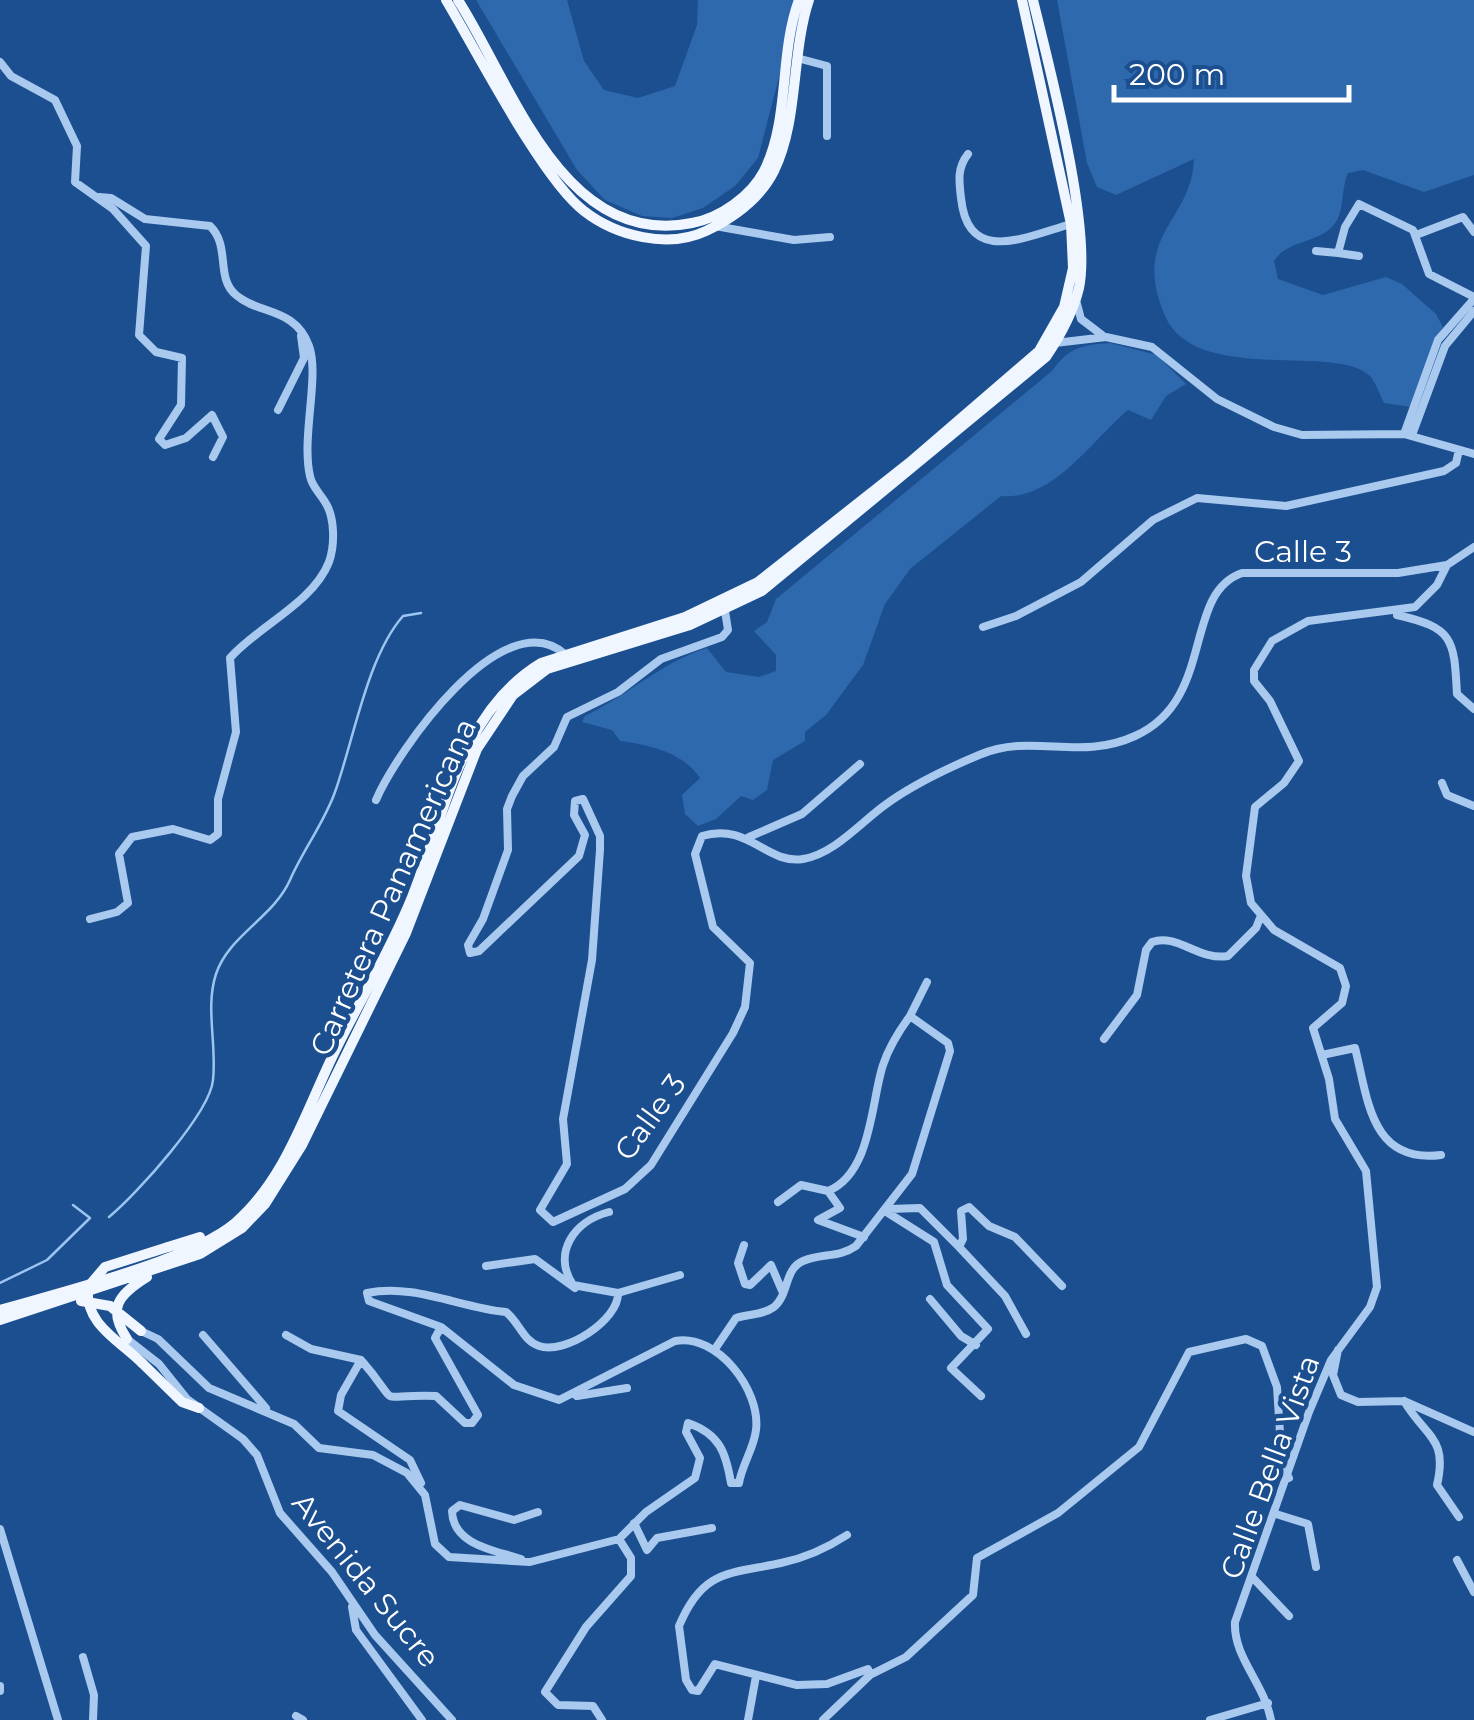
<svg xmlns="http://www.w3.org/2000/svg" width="1474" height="1720" font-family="Montserrat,sans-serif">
  <rect width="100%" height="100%" fill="#1b4f8f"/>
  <path fill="#2e69ad" d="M476 0H567L584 61 604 90 638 98 675 86 697 25 698 0H799L758 158 735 186 703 208 672 218 642 216 605 200 577 170Z
    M1057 0H1474V175L1424 192 1363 170 1348 173C1340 191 1346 214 1331 228 1313 244 1288 240 1274 261L1278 279 1323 295 1386 277 1402 284 1436 314 1443 327 1434 341 1412 407 1384 403C1380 395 1376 383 1370 376 1335 342 1196 386 1165 316 1130 234 1192 222 1194 159L1116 195 1097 187 1087 163Z
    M1110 343 1157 355 1186 384 1166 396 1151 420 1128 410C1092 440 1053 501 1001 496L910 569 885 604 863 665 826 715 805 732V741L773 760 767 790 753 800 741 796 716 819 698 826 685 814 682 795 700 778C683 752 649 745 620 741L612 730 582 722 585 716C628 695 662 662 707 648L726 672 759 677 776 671V655L754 631 767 622 776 599 1052 371C1069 347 1082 345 1110 343Z"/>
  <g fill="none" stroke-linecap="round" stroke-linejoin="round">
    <path stroke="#9cc4f0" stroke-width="2.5" d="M109 1217C136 1195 210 1113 213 1080 217 1045 205 1007 216 974 229 935 273 918 290 880 303 850 324 823 335 792 354 739 367 657 403 616L421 613
      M0 1283 47 1260 90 1218 73 1205"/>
    <path stroke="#a9c9ee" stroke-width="8" d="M797 58 827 66V136
      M0 62 11 76 55 100 77 146 75 182 113 209 146 246 139 335 156 352 182 358 181 405 159 439 165 445 186 438 212 415 223 437 213 457
      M968 154C957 168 959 181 961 198 968 266 1025 237 1071 224
      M715 226 794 240 830 237
      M1416 235 1463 217 1474 232
      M1316 251 1338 253 1345 227 1359 204 1413 230 1429 274 1474 297
      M1338 253 1359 256
      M1076 300 1081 319 1102 335
      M1055 343 1106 337 1152 347 1217 399 1274 427 1302 435 1404 434 1474 454
      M278 410 304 358 301 336
      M1404 434 1438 340 1474 299
      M1412 435 1445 346 1474 311
      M725 611 728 630 722 637 661 659 618 692 567 717 554 747 523 776 512 796 507 809 508 850 483 919 468 945 470 953 479 951 579 856 585 835 574 815 575 801 583 799 600 836V850L592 960 563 1119 567 1164 540 1210 553 1222 625 1189 651 1165 733 1033 745 1007 750 963 713 927 695 854 702 836C748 822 767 865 803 859 834 854 860 823 885 805 912 785 948 768 979 755 1033 732 1078 762 1135 736 1216 700 1182 594 1242 573H1398L1447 565
      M1397 615C1454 628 1454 639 1457 694L1474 709
      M983 627 1016 616 1081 582 1153 520 1197 498 1286 506 1444 471 1456 463 1459 450
      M1442 783 1447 795 1474 806
      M376 800C396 753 503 598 566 655
      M749 837 802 814 860 764
      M90 919 117 912 128 903 119 854 132 837 173 829 210 840 218 834V799L236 732 230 658C258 626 313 603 329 562 335 545 335 517 325 502 320 493 312 487 310 476 301 437 320 376 309 346 295 307 259 315 236 295 215 278 231 246 210 226L145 219 111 198 99 197
      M910 1016 927 982
      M1104 1039 1137 995 1146 950 1152 942C1177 933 1199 961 1228 956L1256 928 1260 918
      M1322 1055 1355 1048C1368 1098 1370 1164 1441 1155
      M828 1191 840 1208 818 1220 864 1237
      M889 1209 920 1208 959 1247 963 1239 961 1211 969 1207 989 1226 1015 1237 1062 1286
      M885 1211 934 1242 947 1285 988 1329 951 1368 981 1396
      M744 1245 738 1263 745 1284 750 1285 771 1265 783 1293
      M959 1247 1005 1296 1026 1334
      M486 1266 535 1259 575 1288
      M618 1293 680 1275
      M930 1299 961 1336 976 1345
      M441 1327 369 1301 367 1293C414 1283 461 1308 506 1312 519 1322 523 1341 539 1346 565 1355 619 1320 618 1293L573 1285C552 1253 574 1221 609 1212
      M141 1331 158 1339 209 1388 294 1424 319 1448 373 1455 407 1473 425 1495 435 1544 449 1557 530 1562 619 1539 631 1558V1576L586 1627 545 1692 558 1705 593 1706 602 1720
      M203 1335 266 1408
      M286 1335 311 1349 361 1360C405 1410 369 1394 436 1396L465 1423H472L478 1415 435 1338 441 1327 514 1385 559 1400 675 1341C717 1333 761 1390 756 1430 754 1448 742 1465 739 1483H731C726 1453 720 1434 688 1423L686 1432 700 1458 695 1478 646 1512 619 1539
      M127 1339 159 1364 187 1399 243 1439 257 1455 280 1513 332 1572 375 1635 452 1720
      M715 1349 736 1318C749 1314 763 1315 774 1307 789 1295 784 1269 803 1261 821 1253 839 1258 856 1246L912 1174 950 1051 948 1043 910 1016C899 1031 889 1047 883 1065 871 1101 872 1173 828 1191L801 1185 778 1202
      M1338 1350 1333 1375 1341 1395 1358 1402 1404 1401 1474 1432
      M361 1360 341 1395 338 1411 410 1460 421 1483
      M577 1396 627 1388
      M1404 1401C1426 1438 1448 1437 1437 1485L1459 1517
      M1276 1514 1308 1524 1316 1567
      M634 1523 647 1550 657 1538 712 1528
      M0 1529 58 1720
      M521 1559C494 1550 453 1545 452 1511L460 1505 514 1520 538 1512
      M1457 1560 1474 1592
      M1253 1578 1289 1616
      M352 1607 356 1630 422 1720
      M83 1657 94 1695 93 1720
      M870 1675 906 1657 973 1595 977 1558 1058 1513 1139 1447 1189 1352 1246 1339 1262 1346 1277 1387 1282 1464 1289 1478
      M0 1686V1691
      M296 1716 303 1720
      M748 1720 756 1676
      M823 1720 870 1675 868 1669 827 1684 797 1685 715 1664 698 1691 692 1690 686 1680 679 1626C703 1568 731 1574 781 1563 805 1558 827 1548 847 1535
      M1210 1720 1268 1703
      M1271 1720C1264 1683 1233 1657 1235 1622L1309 1412 1331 1360 1370 1307 1377 1287 1366 1171 1335 1119 1329 1079 1313 1028 1342 1003 1346 986 1340 968 1274 930 1251 903 1246 876 1255 807 1284 783 1299 761 1270 701 1254 681V670L1272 641 1308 621 1415 607 1437 585 1447 565 1474 547"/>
    <path stroke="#f0f6ff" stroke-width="10" d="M446 0C476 50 542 179 584 211 616 236 668 249 706 231 733 218 760 199 774 171 799 120 791 54 809 0
      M458 0C513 86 563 249 692 223 720 218 751 196 764 171 790 120 779 53 799 0
      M168 1247 200 1237
      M81 1301 110 1306 141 1331
      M0 1310C58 1293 192 1260 235 1223 287 1178 307 1107 337 1047 362 997 391 949 412 897 445 815 460 712 541 663L685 617 758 582 909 463 1039 351 1064 307 1073 268 1071 224 1022 0
      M0 1320 200 1254 242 1228 265 1204 302 1145 406 933 477 749 513 695 547 669 690 625 762 591 1046 357C1060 336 1073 313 1079 288 1092 227 1049 66 1033 0
      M127 1339C107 1308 118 1295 147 1277
      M142 1363 182 1402 199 1408"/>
    <path stroke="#f0f6ff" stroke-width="10" d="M142 1363C119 1340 84 1324 88 1287L105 1267 168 1247"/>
  </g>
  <g text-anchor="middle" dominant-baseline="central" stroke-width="9" stroke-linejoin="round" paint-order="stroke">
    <g font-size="30" fill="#fff" stroke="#1b4f8f">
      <text x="1303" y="551">Calle 3</text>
      <text transform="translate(393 887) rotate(-66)">Carretera Panamericana</text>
      <text transform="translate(650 1117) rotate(-54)">Calle 3</text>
      <text transform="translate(1270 1467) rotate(-70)">Calle Bella Vista</text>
      <text transform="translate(366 1580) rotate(51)">Avenida Sucre</text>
    </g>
  </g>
  <path d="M1114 85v15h235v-15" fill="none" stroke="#ffffff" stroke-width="5"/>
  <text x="1129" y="85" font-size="30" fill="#ffffff" stroke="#1b4f8f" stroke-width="8" paint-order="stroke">200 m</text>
</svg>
